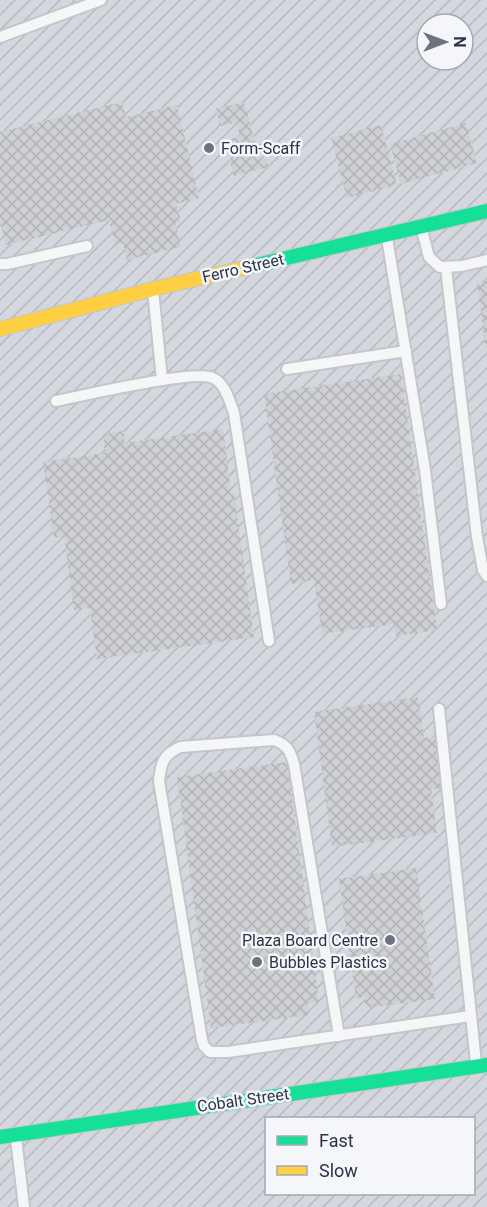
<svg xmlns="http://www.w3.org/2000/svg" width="487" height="1207" font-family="Roboto,sans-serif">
  <defs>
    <pattern id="industrial-furrows" width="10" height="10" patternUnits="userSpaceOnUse" patternTransform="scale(1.5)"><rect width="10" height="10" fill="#d4d7dd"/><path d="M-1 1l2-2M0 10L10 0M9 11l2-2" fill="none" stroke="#b6b9bf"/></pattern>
    <pattern id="building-cross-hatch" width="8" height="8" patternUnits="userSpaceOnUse" patternTransform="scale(1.5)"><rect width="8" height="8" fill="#ced0d3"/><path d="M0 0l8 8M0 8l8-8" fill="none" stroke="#b1b3b6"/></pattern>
  </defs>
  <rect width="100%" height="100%" fill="#e6e8ea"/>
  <path fill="url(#industrial-furrows)" fill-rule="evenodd" d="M0 0H487V1207H0ZM427 24H463V60H427ZM266 1118H474V1194H266Z"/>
  <path fill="url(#building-cross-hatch)" d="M122 102 126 117 177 105 199 198 176 204 181 221 175 223 181 247 127 260 123 243 115 245 109 220 6 245 0 220V132Z
    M244 102 260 161 267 159 269 167 234 176 229 159 244 155 242 146 234 148 231 139 240 136 236 122 220 126 216 109Z
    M466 123 477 163 401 184 390 144Z
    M381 125 397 185 347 198 331 138Z
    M487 281V348H486L477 283Z
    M401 374 437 630 396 636 394 624 322 634 314 580 291 584 264 394Z
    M223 429 231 493H234L254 637 97 659 90 608 74 610 64 536 54 538 43 462 105 453 103 434 123 431 125 443Z
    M418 697 424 738 438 736 445 788 431 789 437 833 332 847 314 712Z
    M287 762 319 1002 308 1003 309 1015 211 1028 177 777Z
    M416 868 435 999 366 1008 364 997 356 998 339 879Z"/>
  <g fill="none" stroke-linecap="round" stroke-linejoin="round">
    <defs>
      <path id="lane" d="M0 37 101 0
        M422 230 429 257 440 267 462 266 487 260
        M387 238 425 470 441 604
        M0 264H7L87 246
        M446 268 477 537 483 570 487 576
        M153 290 162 380
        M287 369 406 351
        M56 401C82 396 195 369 213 378 225 383 230 402 234 413L269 641
        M439 709 476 1063
        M339 1036 294 764C290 750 287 745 274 740L180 747C163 755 161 763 159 781L202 1040 204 1046 210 1052H228L470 1016
        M16 1138 24 1207"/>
      <path id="fast" d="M248 267 487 211
        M0 1137 487 1065"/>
      <path id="slow" d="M0 329 153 289 248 267"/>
    </defs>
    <use href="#lane" stroke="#c4c6c8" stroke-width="14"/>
    <use href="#fast" stroke="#c4c6c8" stroke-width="16"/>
    <use href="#slow" stroke="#c4c6c8" stroke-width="16"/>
    <use href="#lane" stroke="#f5f6f7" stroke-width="10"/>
    <use href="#fast" stroke="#16e098" stroke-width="14"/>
    <use href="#slow" stroke="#ffcf43" stroke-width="14"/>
  </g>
  <g fill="#6c737f" stroke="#f4f6f9" stroke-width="2">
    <circle cx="209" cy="148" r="6"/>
    <circle cx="390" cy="940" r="6"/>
    <circle cx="257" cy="962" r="6"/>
  </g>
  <g text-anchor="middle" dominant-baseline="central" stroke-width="5" stroke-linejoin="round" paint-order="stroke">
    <g font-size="16" fill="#2b3445" stroke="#f4f6f9" text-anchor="start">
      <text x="221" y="148">Form-Scaff</text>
      <text x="378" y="940" text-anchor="end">Plaza Board Centre</text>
      <text x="269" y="962">Bubbles Plastics</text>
    </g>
    <g font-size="16" fill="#2b3445" stroke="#f4f6f9">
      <text transform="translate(243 268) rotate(-13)">Ferro Street</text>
      <text transform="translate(243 1100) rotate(-8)">Cobalt Street</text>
    </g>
  </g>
  <rect x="265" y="1117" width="210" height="78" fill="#f4f6f9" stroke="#a4a8b1" stroke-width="1.5"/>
  <rect x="277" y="1136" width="30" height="9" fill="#16e098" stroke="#a4a8b1" stroke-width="1.5"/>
  <text x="319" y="1147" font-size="18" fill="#2b3445">Fast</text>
  <rect x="277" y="1166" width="30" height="9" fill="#ffcf43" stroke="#a4a8b1" stroke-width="1.5"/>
  <text x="319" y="1177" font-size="18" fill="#2b3445">Slow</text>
  <g transform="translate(445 42) rotate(90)"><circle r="28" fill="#f4f6f9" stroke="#a4a8b1" stroke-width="1.5"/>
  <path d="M0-4.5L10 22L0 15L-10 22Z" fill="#6c737f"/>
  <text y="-9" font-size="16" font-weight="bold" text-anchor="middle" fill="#2b3445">N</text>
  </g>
</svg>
